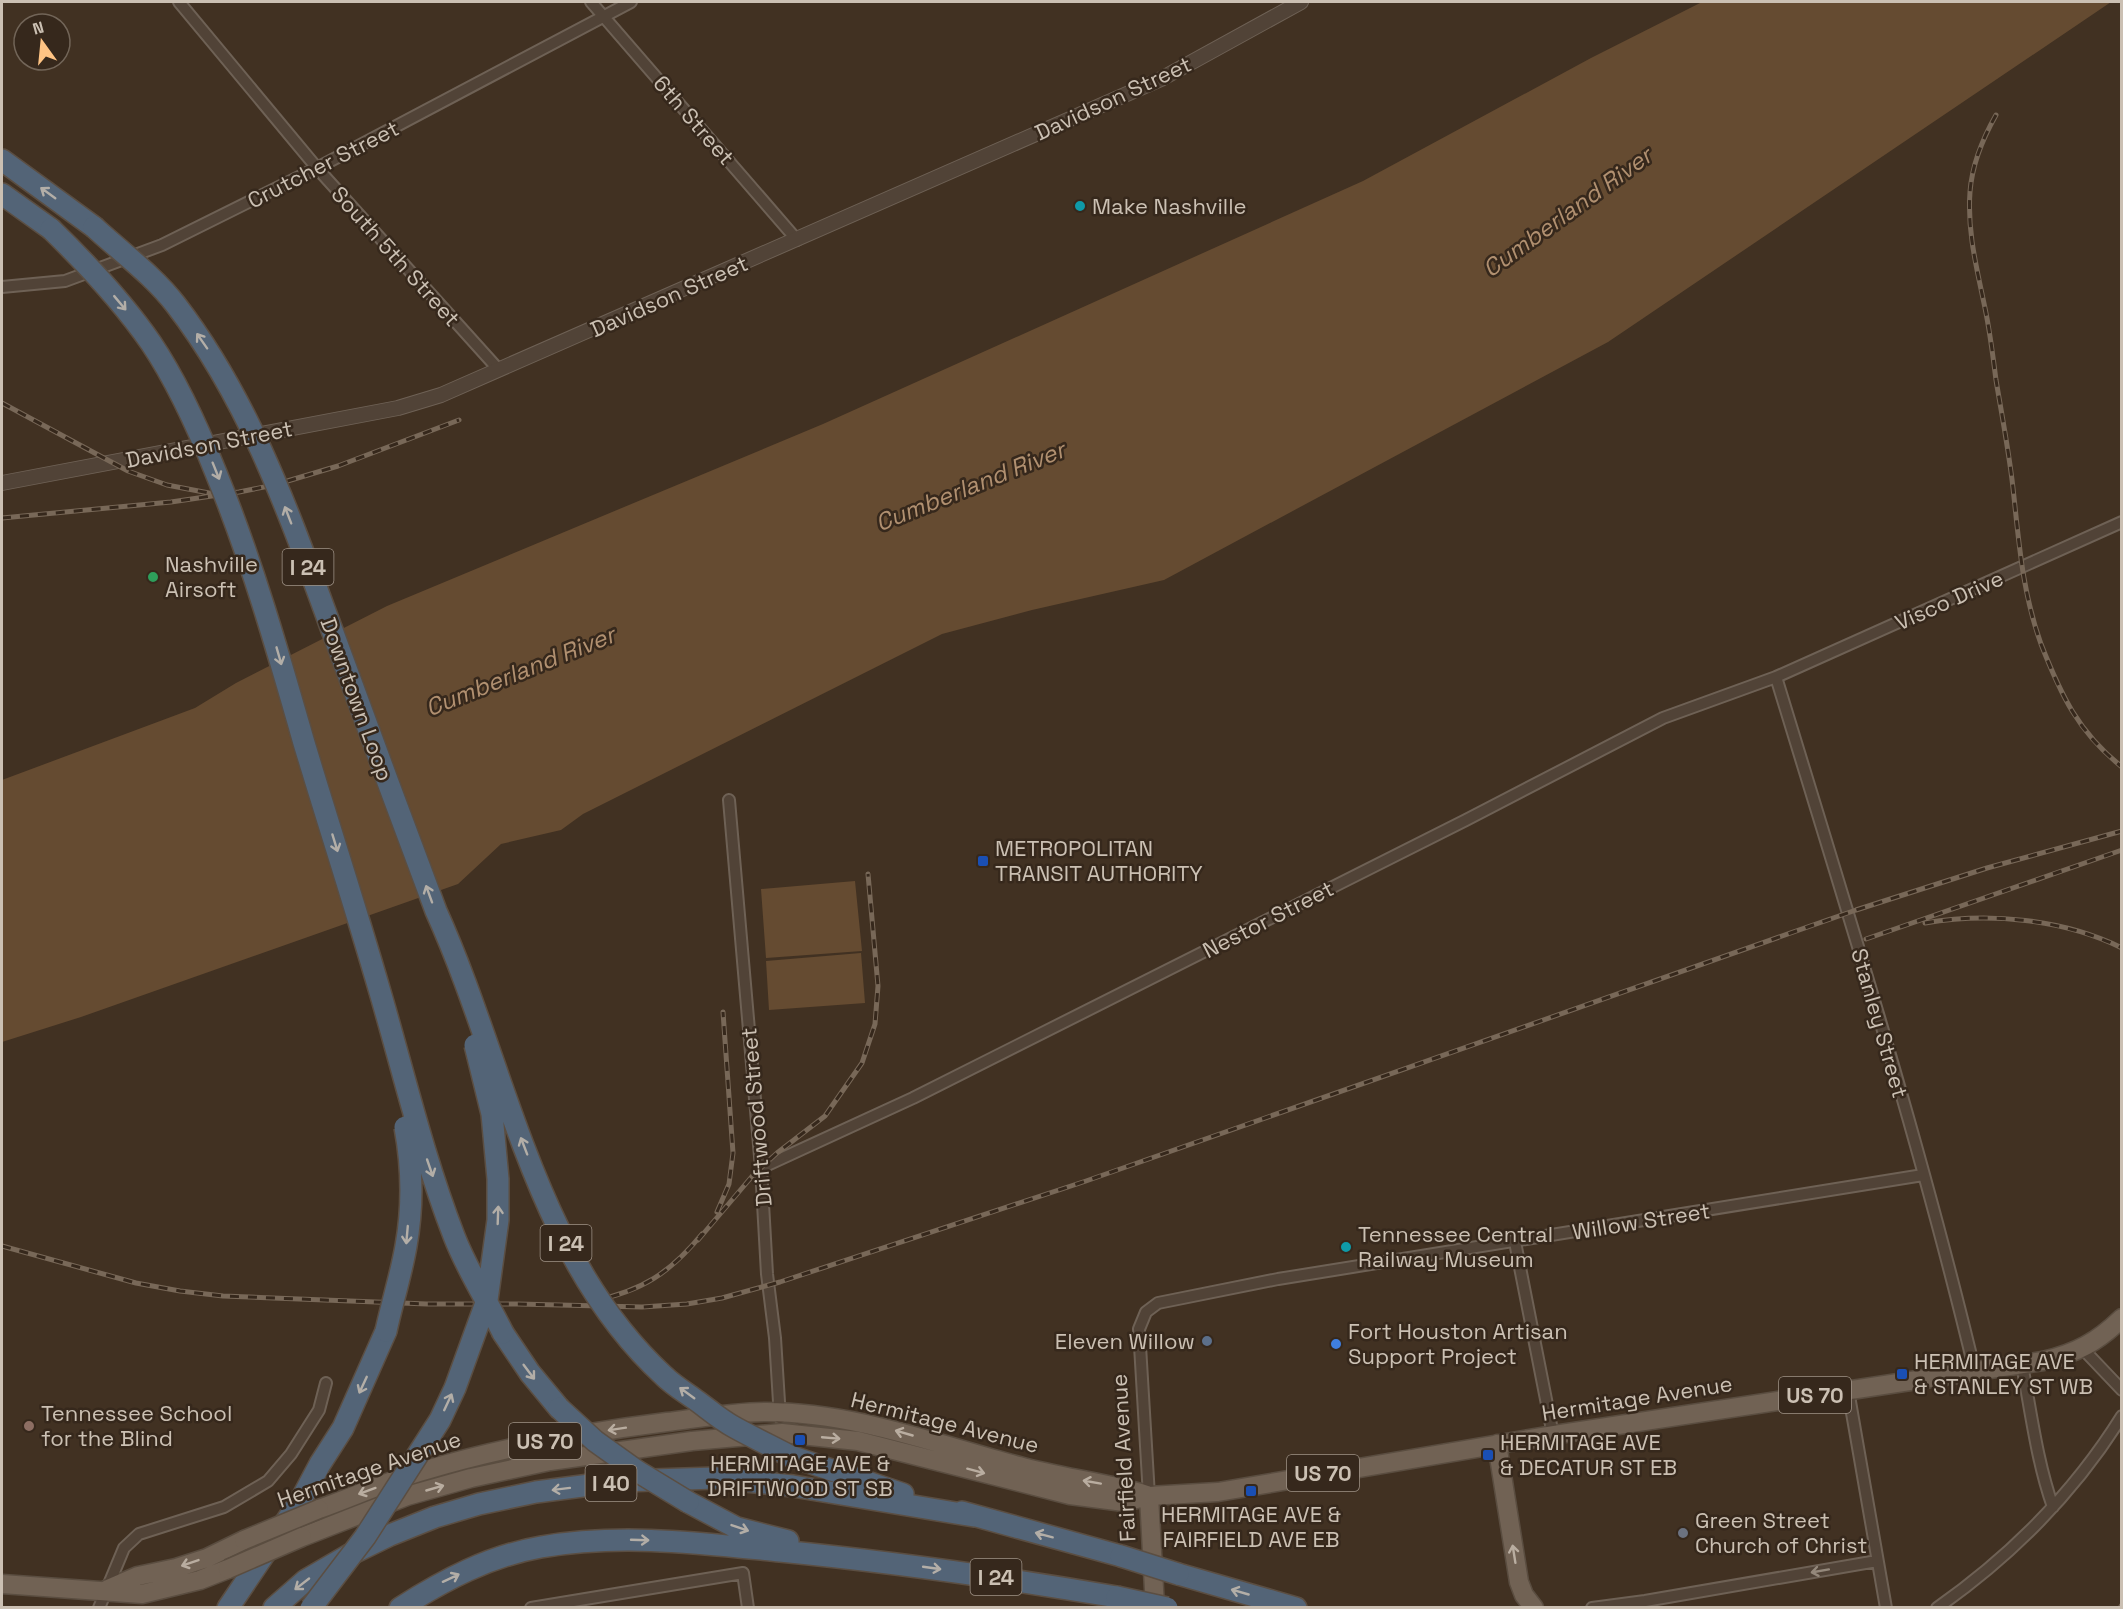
<svg xmlns="http://www.w3.org/2000/svg" width="2123" height="1609" font-family="'Space Grotesk',sans-serif">
  <rect width="100%" height="100%" fill="#413122"/>
  <path fill="#654b31" d="M1702 2H2111L1608 342 1164 580 1032 610 942 634 583 814 561 830 501 844 458 884 81 1017 2 1042V780L195 708 236 683 387 606 823 424 1363 181 1591 58Z
    M855 881 862 951 766 958 761 889Z
    M861 953 865 1003 769 1010 766 961Z"/>
  <g fill="none" stroke-linecap="round" stroke-linejoin="round">
    <defs>
      <path id="minor" d="M179 2 317 168 499 370
        M591 2 797 240
        M2 287 65 281 162 245 317 168 631 2
        M1776 677C1846 907 1919 1138 1975 1372
        M729 800 761 1168 767 1274 775 1338 780 1418
        M761 1168 913 1098 1466 820 1663 718 1776 677 2122 522
        M1515 1242 1553 1435
        M2082 1348 2122 1390
        M2022 1365C2031 1412 2037 1462 2053 1507
        M1848 1390 1886 1608
        M1149 1496 1139 1329 1146 1312 1158 1303 1278 1279 1923 1175
        M99 1608 124 1548 139 1534 224 1507 268 1481 291 1454 319 1410 326 1383
        M531 1608 743 1573 748 1608
        M1592 1608 1645 1601 1877 1561
        M1937 1608C2011 1556 2074 1493 2122 1416"/>
      <path id="tertiary" d="M2 483 398 408 441 395 1161 79 1301 2"/>
      <path id="primary" d="M1497 1444 1519 1582 1524 1595 1534 1608
        M1149 1496 1155 1608
        M319 1509C355 1496 390 1480 426 1470 504 1447 586 1432 667 1422 699 1418 733 1412 766 1412 853 1412 936 1444 1019 1466 1061 1478 1105 1482 1147 1495
        M302 1537 407 1496 471 1478 550 1461 692 1441 782 1433 858 1441 1070 1495 1124 1502 1149 1496 1218 1492 1553 1435 2043 1361C2077 1353 2097 1342 2122 1318
        M2 1584 142 1594 200 1580 228 1569
        M108 1589 138 1576 176 1568 207 1558 244 1540"/>
      <path id="motorway" d="M2 160 94 227
        M2 194 51 229
        M503 1333 530 1373 559 1408
        M790 1456 903 1494
        M688 1502 737 1528 788 1541
        M962 1512 1121 1556
        M1178 1574 1296 1608
        M228 1608 302 1498 320 1464 343 1428 386 1331
        M274 1608 306 1580 349 1555 390 1535 435 1517 479 1504 536 1492 621 1481 716 1478 793 1486 974 1516
        M400 1608C444 1580 489 1556 541 1547 620 1533 700 1543 780 1551 893 1562 1005 1578 1117 1597"/>
    </defs>
    <use href="#minor" stroke="#6e6155" stroke-width="14"/>
    <use href="#tertiary" stroke="#6e6155" stroke-width="16"/>
    <use href="#primary" stroke="#5a4d40" stroke-width="21"/>
    <use href="#motorway" stroke="#5b4e42" stroke-width="24"/>
    <use href="#minor" stroke="#514337" stroke-width="10"/>
    <use href="#tertiary" stroke="#514337" stroke-width="14"/>
    <use href="#primary" stroke="#716254" stroke-width="18"/>
    <use href="#motorway" stroke="#536477" stroke-width="21"/>
    <defs>
      <path id="rail" d="M1996 115C1983 138 1972 164 1970 192 1967 232 1977 269 1985 308 1990 332 1993 356 1996 380 2002 416 2009 452 2013 488 2019 542 2022 591 2041 644 2061 695 2078 732 2122 767
        M2 403 128 471 167 485 209 493
        M2 518 171 502 239 492 274 485 338 466 459 420
        M1925 923C1989 912 2063 919 2122 948
        M1866 939 2122 850
        M717 1212 729 1184 733 1153 723 1012
        M698 1240 754 1174 777 1153 825 1116 862 1063 875 1024 878 986 868 874
        M2 1246 136 1283 180 1291 223 1296 427 1304H518L642 1307 687 1304 722 1298 780 1282 1086 1181 1856 910 1987 868 2122 831
        M593 1301C642 1291 670 1273 702 1234
        M2120 1608 2122 1605"/>
    </defs>
    <use href="#rail" stroke="#786858" stroke-width="5"/>
    <use href="#rail" stroke="#36281c" stroke-width="3" stroke-dasharray="9" stroke-linecap="butt"/>
    <defs>
      <path id="primary-bridge" d="M244 1540 319 1509
        M228 1569 302 1537"/>
      <path id="motorway-bridge" d="M94 227C121 252 154 276 176 305 249 400 288 511 329 622 364 718 400 815 436 911 506 1065 534 1257 664 1376 672 1384 683 1391 693 1398 706 1407 719 1419 734 1427 752 1437 771 1446 790 1456
        M51 229C88 265 122 301 151 343 178 383 198 428 216 473 252 561 278 652 304 743 329 826 356 909 380 992 404 1074 423 1156 454 1236 467 1270 487 1300 503 1333
        M386 1331C392 1303 401 1275 406 1246 413 1207 412 1165 405 1127
        M559 1408 595 1441 637 1471 688 1502
        M1121 1556 1178 1574
        M1117 1597 1167 1608
        M311 1608 365 1537 440 1420 455 1388 487 1300 498 1220V1179L492 1114 475 1045"/>
    </defs>
    <use href="#primary-bridge" stroke="#5a4d40" stroke-width="21" stroke-linecap="butt"/>
    <use href="#motorway-bridge" stroke="#5b4e42" stroke-width="24" stroke-linecap="butt"/>
    <use href="#primary-bridge" stroke="#716254" stroke-width="18"/>
    <use href="#motorway-bridge" stroke="#536477" stroke-width="21"/>
  </g>
  <defs><path id="oneway-shaft" d="M-6 0H5M1.5-3L5.5 0L1.5 3" fill="none" stroke-width="1.6" stroke-linecap="round" stroke-linejoin="round" transform="scale(1.5)"/></defs>
  <g stroke="#b3aea7">
    <use href="#oneway-shaft" transform="translate(48 193) rotate(-144)"/>
    <use href="#oneway-shaft" transform="translate(120 303) rotate(50)"/>
    <use href="#oneway-shaft" transform="translate(202 341) rotate(-125)"/>
    <use href="#oneway-shaft" transform="translate(216 471) rotate(68)"/>
    <use href="#oneway-shaft" transform="translate(288 515) rotate(-111)"/>
    <use href="#oneway-shaft" transform="translate(279 656) rotate(74)"/>
    <use href="#oneway-shaft" transform="translate(335 843) rotate(73)"/>
    <use href="#oneway-shaft" transform="translate(429 894) rotate(-110)"/>
    <use href="#oneway-shaft" transform="translate(524 1146) rotate(-111)"/>
    <use href="#oneway-shaft" transform="translate(430 1168) rotate(71)"/>
    <use href="#oneway-shaft" transform="translate(498 1215) rotate(-88)"/>
    <use href="#oneway-shaft" transform="translate(407 1235) rotate(95)"/>
    <use href="#oneway-shaft" transform="translate(529 1372) rotate(53)"/>
    <use href="#oneway-shaft" transform="translate(363 1385) rotate(115)"/>
    <use href="#oneway-shaft" transform="translate(687 1393) rotate(-144)"/>
    <use href="#oneway-shaft" transform="translate(448 1402) rotate(-65)"/>
    <use href="#oneway-shaft" transform="translate(561 1489) rotate(173)"/>
    <use href="#oneway-shaft" transform="translate(740 1528) rotate(19)"/>
    <use href="#oneway-shaft" transform="translate(1044 1535) rotate(-165)"/>
    <use href="#oneway-shaft" transform="translate(640 1540) rotate(2)"/>
    <use href="#oneway-shaft" transform="translate(932 1568) rotate(8)"/>
    <use href="#oneway-shaft" transform="translate(451 1578) rotate(-25)"/>
    <use href="#oneway-shaft" transform="translate(302 1584) rotate(142)"/>
    <use href="#oneway-shaft" transform="translate(1240 1592) rotate(-164)"/>
  </g>
  <g stroke="#b9ada0">
    <use href="#oneway-shaft" transform="translate(617 1429) rotate(171)"/>
    <use href="#oneway-shaft" transform="translate(904 1433) rotate(-164)"/>
    <use href="#oneway-shaft" transform="translate(831 1438) rotate(5)"/>
    <use href="#oneway-shaft" transform="translate(976 1471) rotate(15)"/>
    <use href="#oneway-shaft" transform="translate(1092 1482) rotate(-170)"/>
    <use href="#oneway-shaft" transform="translate(435 1488) rotate(-16)"/>
    <use href="#oneway-shaft" transform="translate(367 1491) rotate(160)"/>
    <use href="#oneway-shaft" transform="translate(1514 1554) rotate(-99)"/>
    <use href="#oneway-shaft" transform="translate(190 1563) rotate(161)"/>
  </g>
  <use stroke="#94887b" href="#oneway-shaft" transform="translate(1820 1571) rotate(170)"/>
  <g fill="#0f9aa8" stroke="#36281c" stroke-width="2">
    <circle cx="1080" cy="206" r="6"/>
    <circle cx="1346" cy="1247" r="6"/>
  </g>
  <circle fill="#2e9e5b" stroke="#36281c" stroke-width="2" cx="153" cy="577" r="6"/>
  <g fill="#1a4fb4" stroke="#36281c" stroke-width="2">
    <rect x="977" y="855" width="12" height="12" rx="3"/>
    <rect x="1896" y="1368" width="12" height="12" rx="3"/>
    <rect x="794" y="1434" width="12" height="12" rx="3"/>
    <rect x="1482" y="1449" width="12" height="12" rx="3"/>
    <rect x="1245" y="1485" width="12" height="12" rx="3"/>
  </g>
  <circle fill="#5c6f8a" stroke="#36281c" stroke-width="2" cx="1207" cy="1341" r="6"/>
  <circle fill="#3f7fe0" stroke="#36281c" stroke-width="2" cx="1336" cy="1344" r="6"/>
  <circle fill="#8d6e63" stroke="#36281c" stroke-width="2" cx="29" cy="1426" r="6"/>
  <circle fill="#6b7280" stroke="#36281c" stroke-width="2" cx="1683" cy="1533" r="6"/>
  <g text-anchor="middle" dominant-baseline="central" stroke-width="5" stroke-linejoin="round" paint-order="stroke">
    <g fill="#36281c" stroke="#9e9286" stroke-width="1.5">
      <rect x="282.5" y="549" width="51" height="36" rx="4.5"/>
      <rect x="540.5" y="1225" width="51" height="36" rx="4.5"/>
      <rect x="1779" y="1377" width="72" height="36" rx="4.5"/>
      <rect x="509" y="1423" width="72" height="36" rx="4.5"/>
      <rect x="1287" y="1455" width="72" height="36" rx="4.5"/>
      <rect x="585.5" y="1465" width="51" height="36" rx="4.5"/>
      <rect x="970.5" y="1559" width="51" height="36" rx="4.5"/>
    </g>
    <g font-size="21" font-weight="bold" fill="#cbc0b3">
      <text x="308" y="567">I 24</text>
      <text x="566" y="1243">I 24</text>
      <text x="1815" y="1395">US 70</text>
      <text x="545" y="1441">US 70</text>
      <text x="1323" y="1473">US 70</text>
      <text x="611" y="1483">I 40</text>
      <text x="996" y="1577">I 24</text>
    </g>
    <g font-size="22" fill="#cbc0b3" stroke="#36281c">
      <text transform="translate(1113 98) rotate(-25)">Davidson Street</text>
      <text transform="translate(694 120) rotate(49)">6th Street</text>
      <text transform="translate(323 164) rotate(-27)">Crutcher Street</text>
      <text transform="translate(396 256) rotate(48)">South 5th Street</text>
      <text transform="translate(669 296) rotate(-24)">Davidson Street</text>
      <text transform="translate(209 444) rotate(-11)">Davidson Street</text>
      <text transform="translate(1949 600) rotate(-24)">Visco Drive</text>
      <text transform="translate(357 699) rotate(70)">Downtown Loop</text>
      <text transform="translate(1268 919) rotate(-27)">Nestor Street</text>
      <text transform="translate(1880 1023) rotate(74)">Stanley Street</text>
      <text transform="translate(756 1117) rotate(-95)">Driftwood Street</text>
      <text transform="translate(1641 1221) rotate(-9)">Willow Street</text>
      <text transform="translate(1637 1398) rotate(-9)">Hermitage Avenue</text>
      <text transform="translate(945 1422) rotate(14)">Hermitage Avenue</text>
      <text transform="translate(1123 1458) rotate(-93)">Fairfield Avenue</text>
      <text transform="translate(369 1469) rotate(-19)">Hermitage Avenue</text>
    </g>
    <g font-size="22" fill="#cbc0b3" stroke="#36281c" text-anchor="start">
      <text x="1092" y="206">Make Nashville</text>
      <text x="165" y="564">Nashville<tspan x="165" dy="25">Airsoft</tspan></text>
      <text x="995" y="848">METROPOLITAN<tspan x="995" dy="25">TRANSIT AUTHORITY</tspan></text>
      <text x="1358" y="1234">Tennessee Central<tspan x="1358" dy="25">Railway Museum</tspan></text>
      <text x="1348" y="1331">Fort Houston Artisan<tspan x="1348" dy="25">Support Project</tspan></text>
      <text x="1195" y="1341" text-anchor="end">Eleven Willow</text>
      <text x="1914" y="1361">HERMITAGE AVE<tspan x="1914" dy="25">&amp; STANLEY ST WB</tspan></text>
      <text x="41" y="1413">Tennessee School<tspan x="41" dy="25">for the Blind</tspan></text>
      <text x="1500" y="1442">HERMITAGE AVE<tspan x="1500" dy="25">&amp; DECATUR ST EB</tspan></text>
      <text x="800" y="1463" text-anchor="middle">HERMITAGE AVE &amp;<tspan x="800" dy="25">DRIFTWOOD ST SB</tspan></text>
      <text x="1251" y="1514" text-anchor="middle">HERMITAGE AVE &amp;<tspan x="1251" dy="25">FAIRFIELD AVE EB</tspan></text>
      <text x="1695" y="1520">Green Street<tspan x="1695" dy="25">Church of Christ</tspan></text>
    </g>
    <g font-size="24" font-style="italic" fill="#b19070" stroke="#36281c">
      <text transform="translate(1567 212) rotate(-36)">Cumberland River</text>
      <text transform="translate(970 486) rotate(-22)">Cumberland River</text>
      <text transform="translate(520 671) rotate(-22)">Cumberland River</text>
    </g>
  </g>
  <rect width="2123" height="1609" fill="none" stroke="#cbc0b3" stroke-width="6"/>
  <g transform="translate(42 42) rotate(345)"><circle r="28" fill="#36281c" stroke="#726558" stroke-width="1.5"/>
  <path d="M0-4.5L10 22L0 15L-10 22Z" fill="#ffc484"/>
  <text y="-9" font-size="16" font-weight="bold" text-anchor="middle" fill="#cbc0b3">N</text>
  </g>
</svg>
